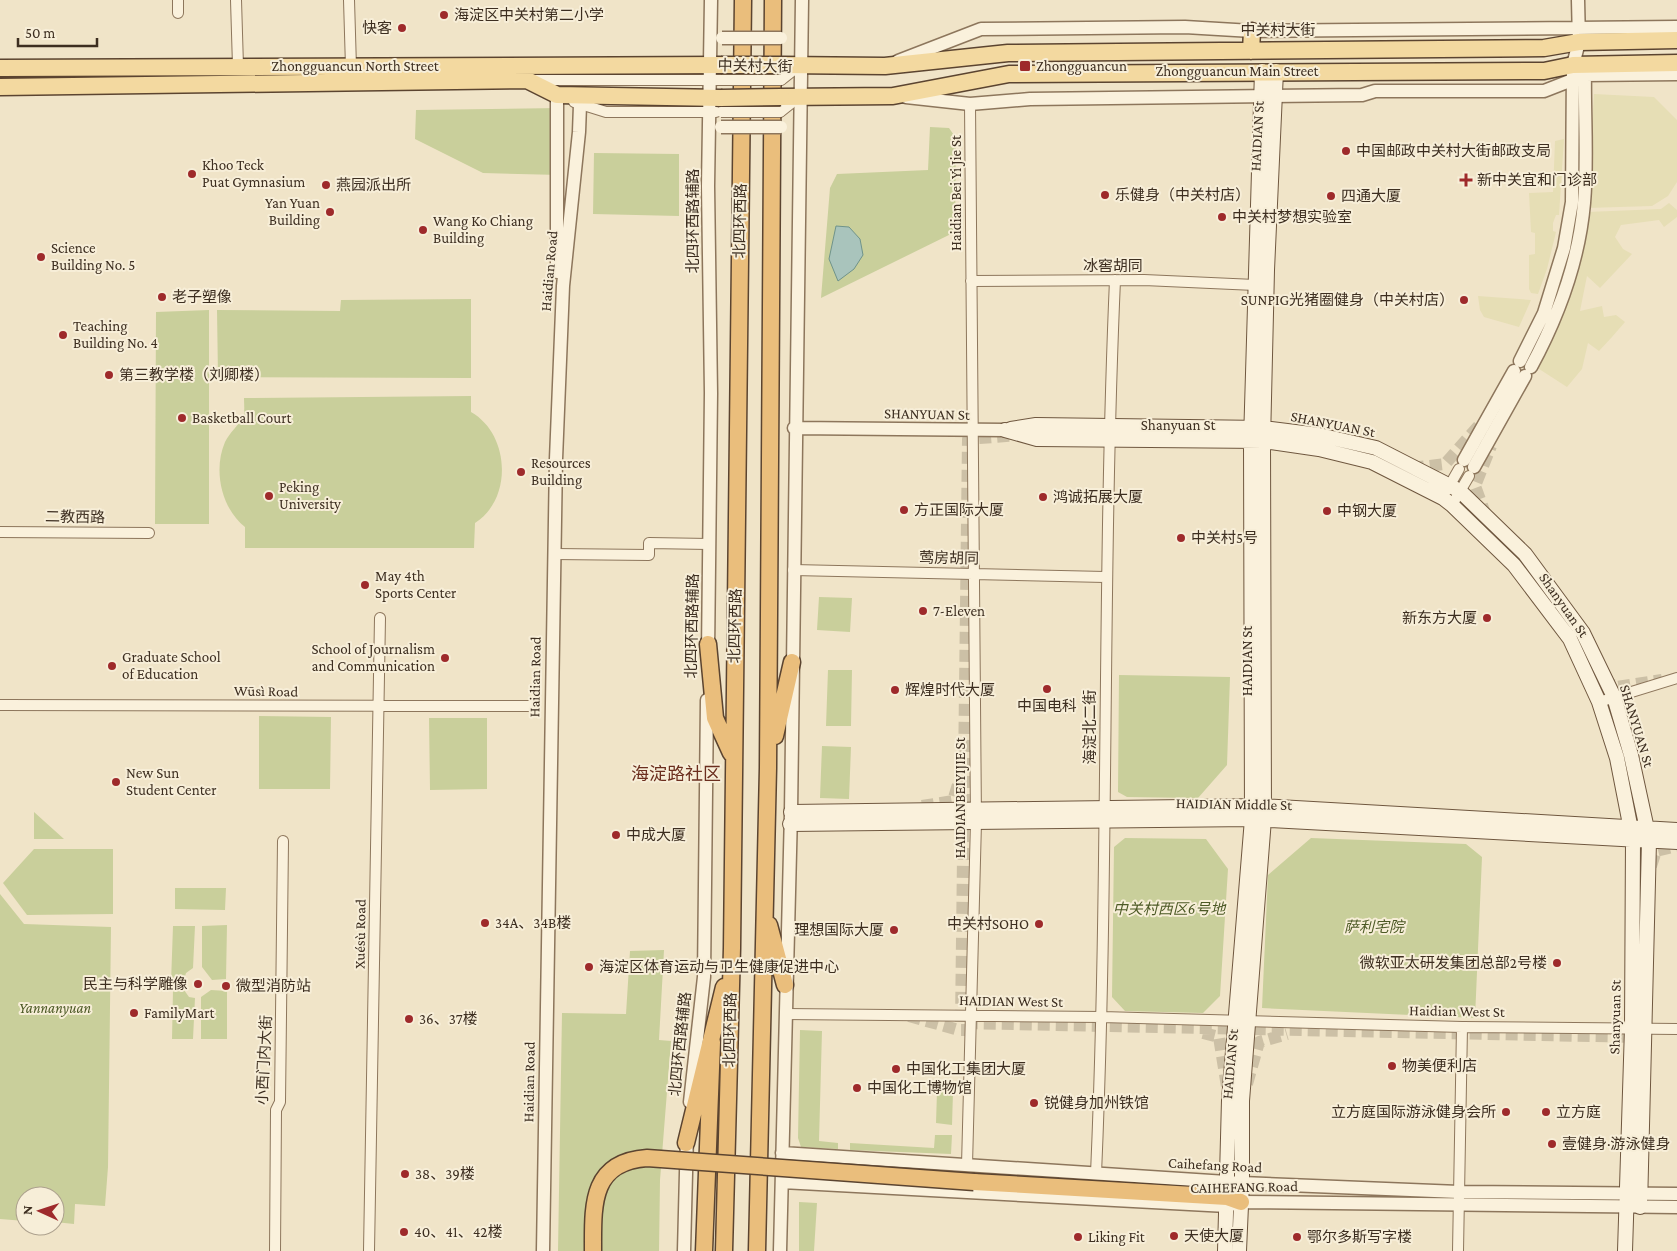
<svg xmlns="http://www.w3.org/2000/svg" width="1677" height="1251" font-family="'Crimson Pro','Noto Sans SC',serif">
  <rect width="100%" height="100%" fill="#f0e4c8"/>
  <path fill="#e6deb5" d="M1594 94 1654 97 1677 120V182L1668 196 1652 206 1587 208Z
    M1564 139 1559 215H1556L1553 223V231L1556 232 1547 269 1538 294 1531 293 1529 289V255L1535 254V233L1531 232 1529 193 1553 192 1555 141Z
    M1669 203 1677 210V217L1664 227 1659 220 1621 225 1615 237 1623 249 1632 254 1600 288 1587 276 1580 311 1602 306 1604 317 1616 315 1625 322 1612 337 1599 351 1588 343 1582 369 1567 387 1536 367 1587 212 1661 209Z
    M1478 296 1531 300 1519 327 1484 317 1480 310Z"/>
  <path fill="#c9cf9b" d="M560 108V175L483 173 415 139 416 110Z
    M930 127 949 128 956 138 955 232 821 298 830 188 837 174 928 170Z
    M594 153 679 154V216L593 214Z
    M471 299V378L218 377 217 310 340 311 341 300Z
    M209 310V524H155L156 312Z
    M471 396V412C510 434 513 499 475 523L474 548H245V527C221 508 213 470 225 442 230 432 238 426 243 417 245 413 244 403 244 398Z
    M819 597 852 598 850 632 817 630Z
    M828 670H852L851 726H826Z
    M1119 675 1230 677 1227 765 1198 798 1127 797 1118 792Z
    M259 716 331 717 330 789H259Z
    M429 718H487V789L430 790Z
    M822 746 851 747 849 799 820 798Z
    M34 812 64 839H34Z
    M1125 838 1206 839 1228 869 1220 996 1203 1013 1125 1011 1112 997 1114 847Z
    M1311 838 1466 844 1482 857 1475 1018 1262 1008 1268 875Z
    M34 849H113V914L27 915 3 883Z
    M175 888H226L225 910 175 909Z
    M0 894 24 924 111 927 108 1167 105 1206 75 1204 74 1224 55 1222V1196H25V1221L0 1219Z
    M227 925 226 979 212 980 202 967V926Z
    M173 926H195L193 968 186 973 183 983H171Z
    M664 950 659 1040 671 1041 660 1180 659 1251H558L562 1013 626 1014 630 951Z
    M173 990H184L189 997 195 998 193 1039H172Z
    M211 990 227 991V1039H201V997Z
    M800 1030 822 1031 819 1141 838 1143V1149L801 1147 798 1138Z
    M937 1092H953L952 1125 936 1123Z
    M935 1135H952L951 1154 850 1150V1143L934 1148Z
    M799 1202 817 1203 814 1251H799Z"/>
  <path fill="#a9c4bc" stroke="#6f938a" d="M836 226 849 227 860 239 863 255 854 269 838 281 829 259Z"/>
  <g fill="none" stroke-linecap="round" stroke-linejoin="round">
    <path stroke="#ccc0a6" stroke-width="12" stroke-dasharray="12 6" stroke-linecap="butt" d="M1032 434 1256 435 1313 441 1376 458 1466 506 1523 566 1586 650 1624 758 1642 847 1638 1037 961 1023 968 439Z
      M1412 468 1445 464 1482 422
      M1486 516 1475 486 1491 446
      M1602 680 1617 687 1662 680
      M922 806 953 801 960 778
      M1651 866 1656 851 1677 846
      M909 1016 959 1030H970
      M1203 1033 1219 1037 1227 1087
      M1247 1084 1259 1042 1287 1034"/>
    <defs>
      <path id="minor" d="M178 0V13
        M236 0 238 66
        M349 0 351 67
        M533 80H722
        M781 80 800 65
        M574 102 606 112H716
        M780 112 799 97
        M971 281 1144 280 1255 285 1260 279
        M1447 490 1459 469
        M1452 505 1469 476
        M0 532 149 533
        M554 554 649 555V543L709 544
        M793 570 1105 577
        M1599 702 1677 678
        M0 705 532 706
        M785 1014 1102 1017 1462 1027 1677 1029
        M967 1165 976 822 970 104
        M1096 1174C1109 876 1102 578 1115 280
        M275 1251 276 1110 280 1102 283 841
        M369 1251 380 618
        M1458 1251 1462 1027"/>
      <path id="tertiary" d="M898 61 981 29 1185 27 1252 31 1677 27
        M557 95V272
        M906 97 970 104 1030 99 1362 95 1375 91H1544L1585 75 1677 74
        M1520 361 1544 313 1564 248 1572 202 1573 65 1579 42 1578 0
        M1531 367C1558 317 1579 260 1584 203 1588 159 1584 113 1585 69
        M794 428 1005 430
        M1464 460 1514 371
        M1474 467 1525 376
        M708 652 711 393 708 186 711 0
        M690 1102 704 977 707 700
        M782 1153 1242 1183 1459 1192 1677 1194
        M782 1182 1227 1206 1241 1202 1677 1207
        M543 1251 556 459 563 286 579 132 580 105
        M684 1251 687 1134
        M780 1251 791 812 802 0"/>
      <path id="secondary" d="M1011 429 1036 425 1264 428 1319 435 1376 448 1460 491 1525 554 1583 633 1614 697 1631 755 1647 829 1649 841 1640 1207
        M1005 430 1037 439 1263 441 1319 449 1372 462 1443 498 1452 505 1514 565 1570 639 1599 702 1617 758 1633 840 1632 1028 1625 1251
        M791 812 1263 806 1677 830
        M790 824 1252 819 1677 842
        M1225 1251 1229 1100 1252 819 1251 441 1262 71
        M1239 1251 1242 1183V1101L1264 819 1263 441 1267 270 1276 71"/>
      <path id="primary" d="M1251 51 1252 31
        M781 65 885 66 1008 53 1544 48 1579 42 1677 40
        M0 68 721 65
        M0 87 527 80 557 95 721 98
        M781 97 893 96 1009 74 1544 71 1573 65 1677 63"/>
      <path id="trunk" d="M708 644 715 718 731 753
        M775 736 792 662
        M769 925 785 985
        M686 1143 724 987
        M974 1182 1227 1197 1241 1202
        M704 1251 712 1042
        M724 1251 732 948 743 0
        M757 1251 768 768 773 0"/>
    </defs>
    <use href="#minor" stroke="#8d765c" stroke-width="12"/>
    <use href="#tertiary" stroke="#8d765c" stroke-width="15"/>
    <use href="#secondary" stroke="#6f573f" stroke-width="16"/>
    <use href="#primary" stroke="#5b4430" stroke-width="19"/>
    <use href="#trunk" stroke="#5b4430" stroke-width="19"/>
    <use href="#minor" stroke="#faf1dc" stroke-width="10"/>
    <use href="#tertiary" stroke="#faf1dc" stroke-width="12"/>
    <use href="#secondary" stroke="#faf1dc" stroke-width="14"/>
    <use href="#primary" stroke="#f3d9a0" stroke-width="16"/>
    <use href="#trunk" stroke="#eabe7c" stroke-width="16"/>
    <defs>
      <path id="minor-bridge" d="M722 80H781
        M721 112H780"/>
      <path id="tertiary-bridge" d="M722 38H781
        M721 127H781"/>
      <path id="primary-bridge" d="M721 65H781
        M721 98 781 97"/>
      <path id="trunk-bridge" d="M593 1251C593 1206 590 1162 647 1158L974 1182"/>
    </defs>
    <use href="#minor-bridge" stroke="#8d765c" stroke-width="12" stroke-linecap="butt"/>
    <use href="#tertiary-bridge" stroke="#8d765c" stroke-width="15" stroke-linecap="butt"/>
    <use href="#primary-bridge" stroke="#5b4430" stroke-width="19" stroke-linecap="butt"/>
    <use href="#trunk-bridge" stroke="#5b4430" stroke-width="19" stroke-linecap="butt"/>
    <use href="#minor-bridge" stroke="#faf1dc" stroke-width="10"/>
    <use href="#tertiary-bridge" stroke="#faf1dc" stroke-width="12"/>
    <use href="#primary-bridge" stroke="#f3d9a0" stroke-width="16"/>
    <use href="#trunk-bridge" stroke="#eabe7c" stroke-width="16"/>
  </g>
  <g fill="#9e2a2b" stroke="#f7eed8" stroke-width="2">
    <circle cx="444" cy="15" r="5"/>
    <circle cx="402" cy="28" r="5"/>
    <rect x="1019" y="60" width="12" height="12" rx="2.5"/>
    <circle cx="1346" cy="151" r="5"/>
    <circle cx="192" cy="174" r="5"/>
    <path d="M1463.5 172.5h5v5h5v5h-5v5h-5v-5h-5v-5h5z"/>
    <circle cx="326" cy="185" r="5"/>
    <circle cx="1105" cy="195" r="5"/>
    <circle cx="1331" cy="196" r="5"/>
    <circle cx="330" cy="212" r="5"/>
    <circle cx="1222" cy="217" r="5"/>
    <circle cx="423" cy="230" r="5"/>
    <circle cx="41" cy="257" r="5"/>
    <circle cx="162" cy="297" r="5"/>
    <circle cx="1464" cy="300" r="5"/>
    <circle cx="63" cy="335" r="5"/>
    <circle cx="109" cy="375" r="5"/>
    <circle cx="182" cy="418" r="5"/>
    <circle cx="521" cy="472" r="5"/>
    <circle cx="269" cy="496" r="5"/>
    <circle cx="1043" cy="497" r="5"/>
    <circle cx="904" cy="510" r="5"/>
    <circle cx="1327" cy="511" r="5"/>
    <circle cx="1181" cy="538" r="5"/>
    <circle cx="365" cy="585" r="5"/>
    <circle cx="923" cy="611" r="5"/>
    <circle cx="1487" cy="618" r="5"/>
    <circle cx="445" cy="658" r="5"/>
    <circle cx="112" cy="666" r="5"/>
    <circle cx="1047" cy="689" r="5"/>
    <circle cx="895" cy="690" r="5"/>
    <circle cx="116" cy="782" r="5"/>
    <circle cx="616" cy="835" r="5"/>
    <circle cx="485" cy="923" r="5"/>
    <circle cx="1039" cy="924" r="5"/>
    <circle cx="894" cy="930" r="5"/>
    <circle cx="1557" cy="963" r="5"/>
    <circle cx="589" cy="967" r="5"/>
    <circle cx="198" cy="984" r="5"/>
    <circle cx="226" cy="986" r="5"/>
    <circle cx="134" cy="1013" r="5"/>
    <circle cx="409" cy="1019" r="5"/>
    <circle cx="1392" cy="1066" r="5"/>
    <circle cx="896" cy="1069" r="5"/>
    <circle cx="857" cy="1088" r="5"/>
    <circle cx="1034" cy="1103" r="5"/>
    <circle cx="1506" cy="1112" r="5"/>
    <circle cx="1546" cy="1112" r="5"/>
    <circle cx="1552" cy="1144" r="5"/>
    <circle cx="405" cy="1174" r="5"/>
    <circle cx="404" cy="1232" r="5"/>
    <circle cx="1174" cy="1236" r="5"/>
    <circle cx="1078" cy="1237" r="5"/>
    <circle cx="1297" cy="1237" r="5"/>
  </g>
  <g text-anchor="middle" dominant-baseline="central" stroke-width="4" stroke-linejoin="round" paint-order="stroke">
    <g font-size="15" fill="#3d2e20" stroke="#f7eed8" text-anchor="start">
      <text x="454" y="15">海淀区中关村第二小学</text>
      <text x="392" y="28" text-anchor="end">快客</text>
      <text x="1036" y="66">Zhongguancun</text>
      <text x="1356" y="151">中国邮政中关村大街邮政支局</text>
      <text x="202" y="165">Khoo Teck<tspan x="202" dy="17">Puat Gymnasium</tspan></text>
      <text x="1477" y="180">新中关宜和门诊部</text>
      <text x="336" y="185">燕园派出所</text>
      <text x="1115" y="195">乐健身（中关村店）</text>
      <text x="1341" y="196">四通大厦</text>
      <text x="320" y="203" text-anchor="end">Yan Yuan<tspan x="320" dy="17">Building</tspan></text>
      <text x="1232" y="217">中关村梦想实验室</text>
      <text x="433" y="221">Wang Ko Chiang<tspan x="433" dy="17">Building</tspan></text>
      <text x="51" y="248">Science<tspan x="51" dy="17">Building No. 5</tspan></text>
      <text x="172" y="297">老子塑像</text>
      <text x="1454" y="300" text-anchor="end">SUNPIG光猪圈健身（中关村店）</text>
      <text x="73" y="326">Teaching<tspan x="73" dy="17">Building No. 4</tspan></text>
      <text x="119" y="375">第三教学楼（刘卿楼）</text>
      <text x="192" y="418">Basketball Court</text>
      <text x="531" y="463">Resources<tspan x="531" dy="17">Building</tspan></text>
      <text x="279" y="487">Peking<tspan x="279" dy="17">University</tspan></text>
      <text x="1053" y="497">鸿诚拓展大厦</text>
      <text x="914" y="510">方正国际大厦</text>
      <text x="1337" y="511">中钢大厦</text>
      <text x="1191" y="538">中关村5号</text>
      <text x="375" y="576">May 4th<tspan x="375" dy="17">Sports Center</tspan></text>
      <text x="933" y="611">7-Eleven</text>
      <text x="1477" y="618" text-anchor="end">新东方大厦</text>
      <text x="435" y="649" text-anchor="end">School of Journalism<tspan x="435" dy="17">and Communication</tspan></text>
      <text x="122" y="657">Graduate School<tspan x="122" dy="17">of Education</tspan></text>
      <text x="905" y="690">辉煌时代大厦</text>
      <text x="1047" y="706" text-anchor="middle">中国电科</text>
      <text x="126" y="773">New Sun<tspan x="126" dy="17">Student Center</tspan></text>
      <text x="626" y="835">中成大厦</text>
      <text x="495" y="923">34A、34B楼</text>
      <text x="1029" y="924" text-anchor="end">中关村SOHO</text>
      <text x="884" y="930" text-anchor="end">理想国际大厦</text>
      <text x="1547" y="963" text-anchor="end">微软亚太研发集团总部2号楼</text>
      <text x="599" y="967">海淀区体育运动与卫生健康促进中心</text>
      <text x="188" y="984" text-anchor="end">民主与科学雕像</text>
      <text x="236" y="986">微型消防站</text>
      <text x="144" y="1013">FamilyMart</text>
      <text x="419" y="1019">36、37楼</text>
      <text x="1402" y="1066">物美便利店</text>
      <text x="906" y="1069">中国化工集团大厦</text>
      <text x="867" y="1088">中国化工博物馆</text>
      <text x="1044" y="1103">锐健身加州铁馆</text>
      <text x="1496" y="1112" text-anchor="end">立方庭国际游泳健身会所</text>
      <text x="1556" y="1112">立方庭</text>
      <text x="1562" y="1144">壹健身·游泳健身</text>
      <text x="415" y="1174">38、39楼</text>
      <text x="414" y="1232">40、41、42楼</text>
      <text x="1184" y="1236">天使大厦</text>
      <text x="1088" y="1237">Liking Fit</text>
      <text x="1307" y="1237">鄂尔多斯写字楼</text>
    </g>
    <g font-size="15" fill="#3d2e20" stroke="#f7eed8">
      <text x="1278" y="30">中关村大街</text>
      <text x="355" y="66">Zhongguancun North Street</text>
      <text transform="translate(755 66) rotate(1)">中关村大街</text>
      <text x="1237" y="71">Zhongguancun Main Street</text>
      <text transform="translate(1257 136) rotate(-87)">HAIDIAN St</text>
      <text transform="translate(956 193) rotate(-90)">Haidian Bei Yi Jie St</text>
      <text transform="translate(693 221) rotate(-90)">北四环西路辅路</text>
      <text transform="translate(740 221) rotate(-89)">北四环西路</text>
      <text x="1113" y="266">冰窖胡同</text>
      <text transform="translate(549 271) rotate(-85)">Haidian Road</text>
      <text transform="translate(927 414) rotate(1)">SHANYUAN St</text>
      <text transform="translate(1333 424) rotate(11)">SHANYUAN St</text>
      <text x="1178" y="425">Shanyuan St</text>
      <text transform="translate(75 517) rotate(1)">二教西路</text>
      <text transform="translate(949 558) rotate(1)">莺房胡同</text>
      <text transform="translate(1564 605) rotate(55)">Shanyuan St</text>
      <text transform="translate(692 626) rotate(-89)">北四环西路辅路</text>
      <text transform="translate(735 626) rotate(-89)">北四环西路</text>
      <text transform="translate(1247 661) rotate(-90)">HAIDIAN St</text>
      <text transform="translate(535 677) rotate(-89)">Haidian Road</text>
      <text transform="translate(266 691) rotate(1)">Wūsì Road</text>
      <text transform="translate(1637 726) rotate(73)">SHANYUAN St</text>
      <text transform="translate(1090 727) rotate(-90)">海淀北二街</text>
      <text transform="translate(960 798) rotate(-90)">HAIDIANBEIYIJIE St</text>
      <text transform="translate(1234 804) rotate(1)">HAIDIAN Middle St</text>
      <text transform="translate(360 934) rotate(-89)">Xuésù Road</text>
      <text transform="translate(1011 1001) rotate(1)">HAIDIAN West St</text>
      <text transform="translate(1457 1011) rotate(1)">Haidian West St</text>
      <text transform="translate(1615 1017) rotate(-89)">Shanyuan St</text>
      <text transform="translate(730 1030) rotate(-89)">北四环西路</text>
      <text transform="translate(680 1044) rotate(-84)">北四环西路辅路</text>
      <text transform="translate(264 1060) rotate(-87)">小西门内大街</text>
      <text transform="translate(1230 1064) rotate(-85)">HAIDIAN St</text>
      <text transform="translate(529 1082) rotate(-89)">Haidian Road</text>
      <text transform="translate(1215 1165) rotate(3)">Caihefang Road</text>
      <text transform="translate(1244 1187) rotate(-1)">CAIHEFANG Road</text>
    </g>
    <g font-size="15" font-style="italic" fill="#4d5a26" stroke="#f7eed8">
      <text x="1169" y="909">中关村西区6号地</text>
      <text x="1374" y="927">萨利宅院</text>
      <text x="55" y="1008">Yannanyuan</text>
    </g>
    <g font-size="18" fill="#6b2e1e" stroke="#f7eed8">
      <text x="676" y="774">海淀路社区</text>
    </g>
  </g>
  <g transform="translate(40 1211) rotate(273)"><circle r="24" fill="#f7eed8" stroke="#ada18e"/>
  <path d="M0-4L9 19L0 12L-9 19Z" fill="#9e2a2b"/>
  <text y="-8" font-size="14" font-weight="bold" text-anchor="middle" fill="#3d2e20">N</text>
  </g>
  <path d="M18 38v8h79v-8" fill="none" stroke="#3d2e20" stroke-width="2.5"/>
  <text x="25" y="38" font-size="15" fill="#3d2e20" stroke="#f7eed8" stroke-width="4" paint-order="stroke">50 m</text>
</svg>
